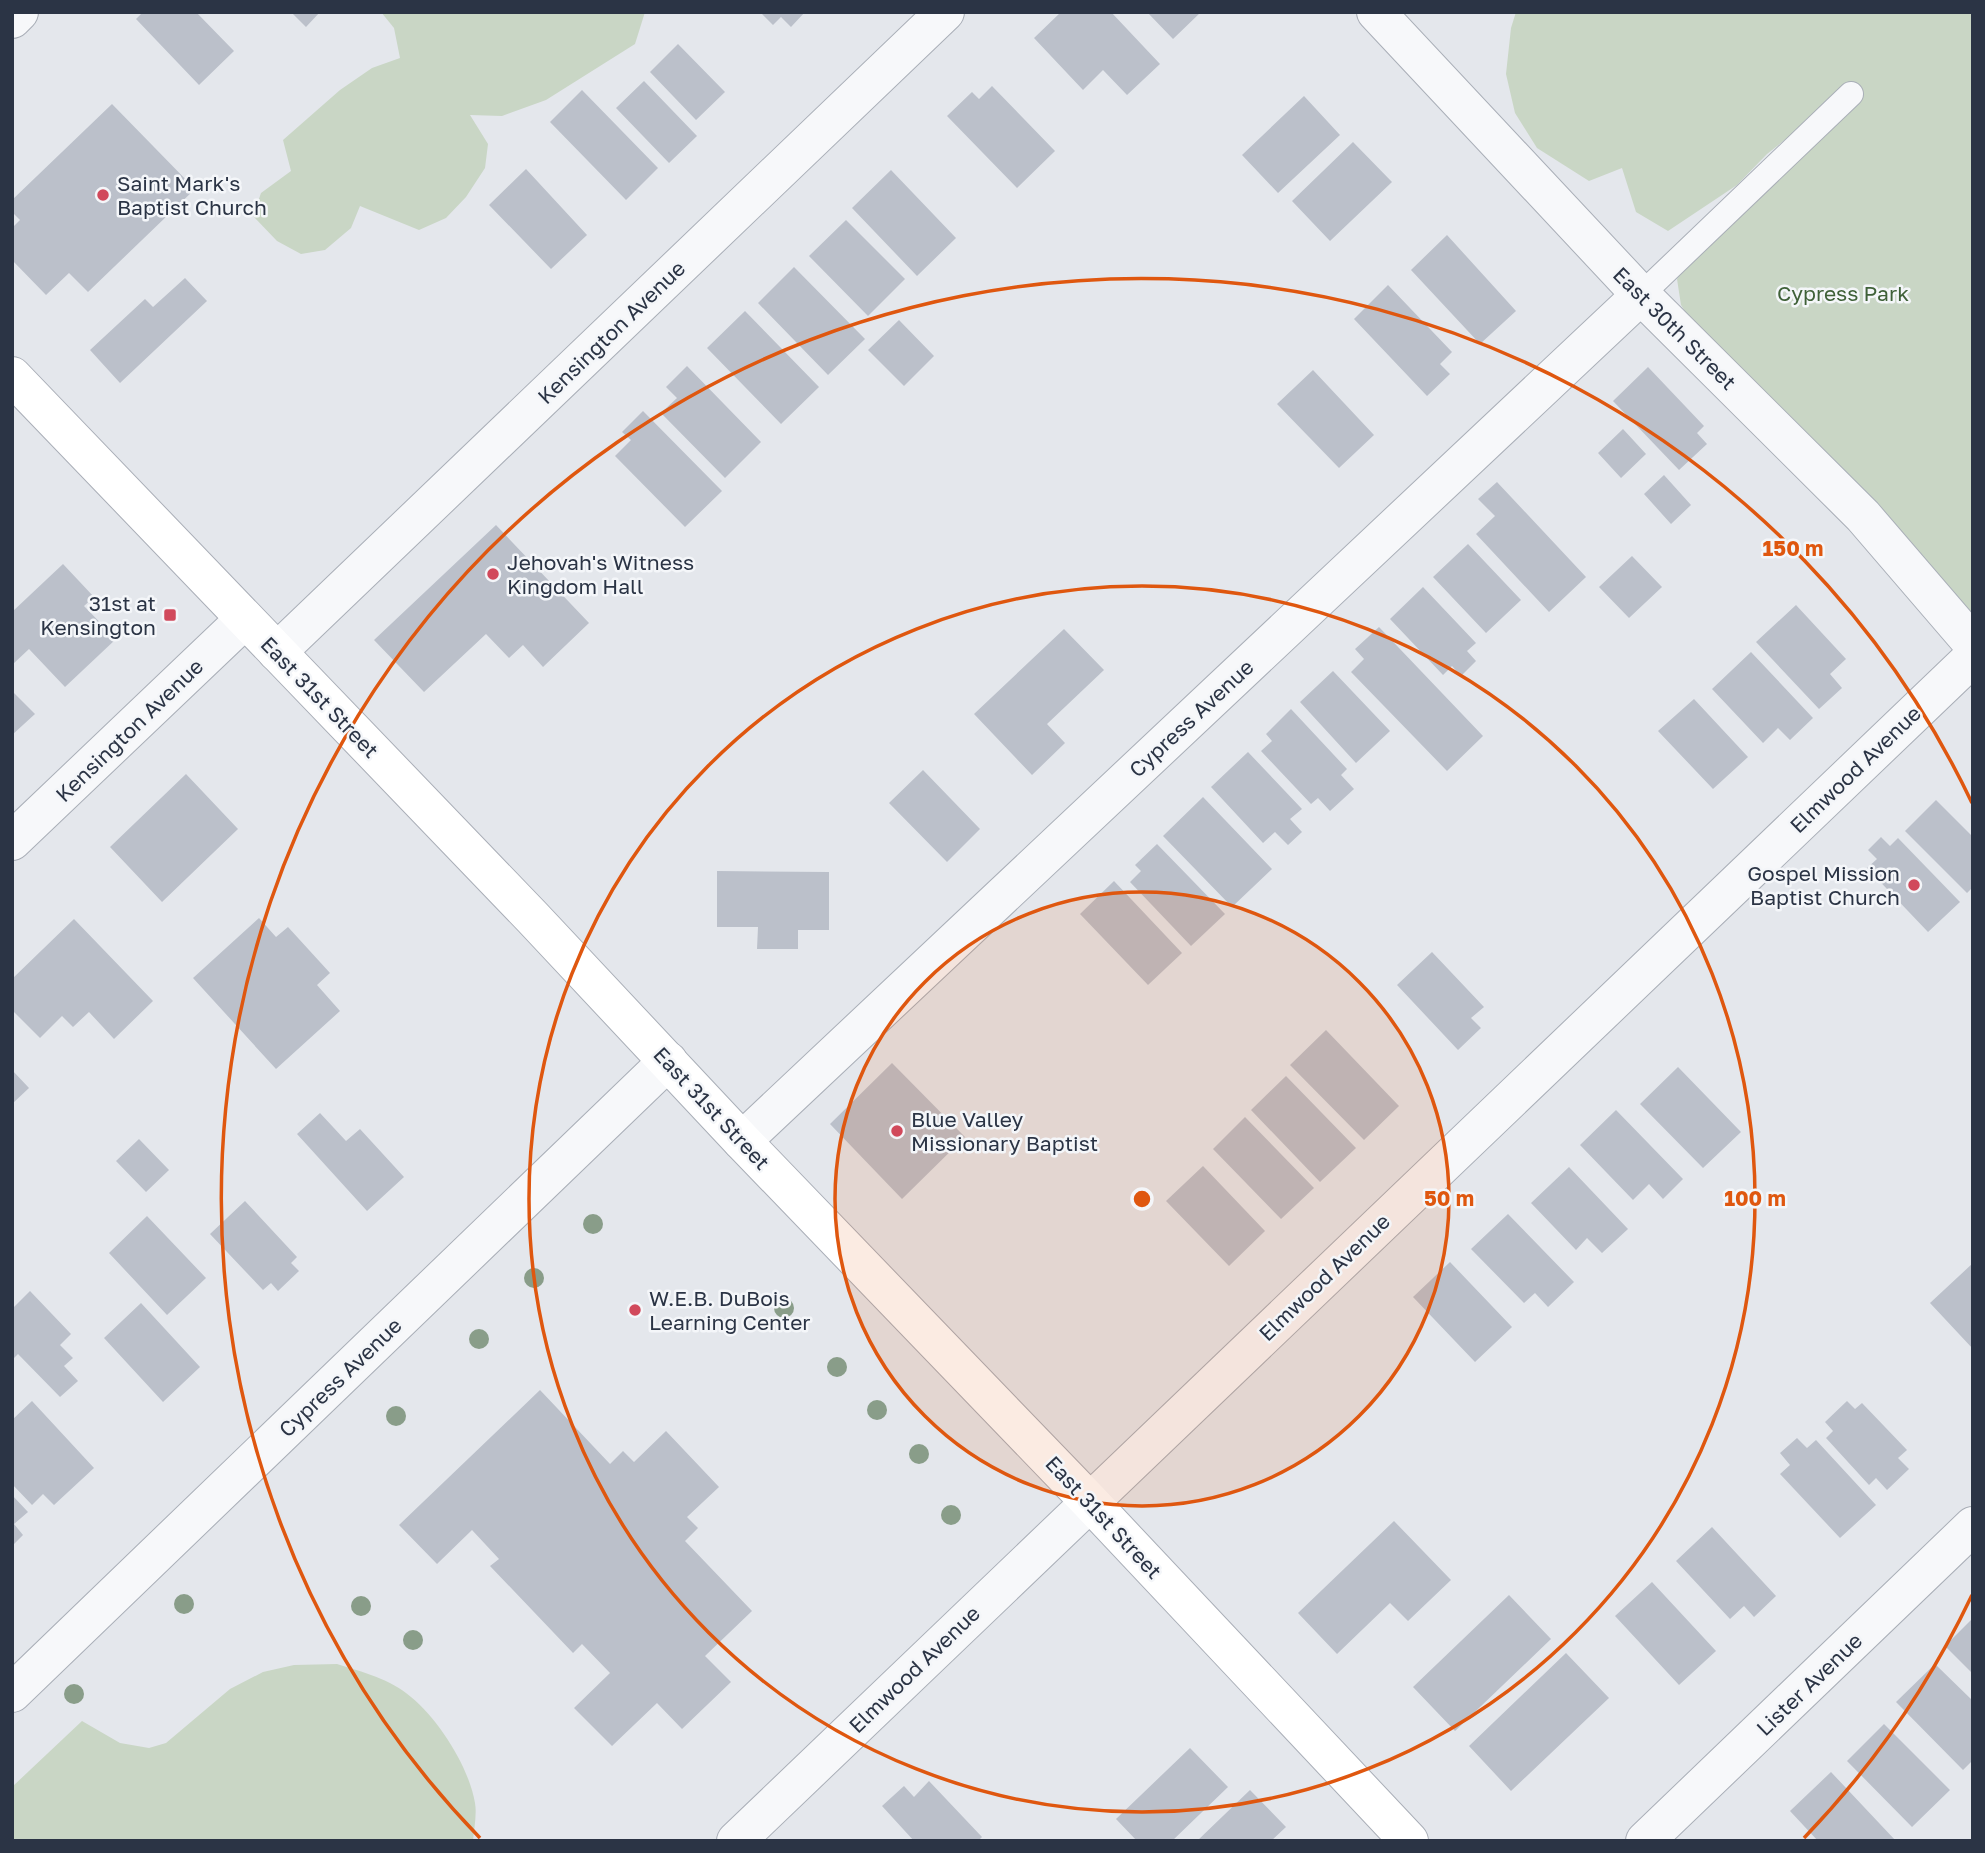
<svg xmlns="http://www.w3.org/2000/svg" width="1985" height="1853" font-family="'Golos Text',sans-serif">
  <rect width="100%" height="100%" fill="#e4e7ec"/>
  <path fill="#c9d6c5" d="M381 12H645L635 44 546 100 502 116 470 115 488 144 485 168 466 197 446 218 419 230 360 206 351 228 325 250 301 254 277 241 253 216 261 193 291 171 283 140 340 90 372 68 400 58 394 28Z
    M1516 12H1973V620L1698 332 1681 305 1677 279 1685 267 1815 116 1767 154 1737 185 1668 231 1636 212 1622 168 1589 181 1537 148 1515 113 1506 74 1511 28Z
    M337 1664C362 1672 391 1679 411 1697 439 1720 469 1767 475 1803 477 1814 474 1829 473 1841H12V1787L82 1721 120 1743 149 1748 166 1743 230 1689 263 1672 294 1665Z"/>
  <path fill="#bbc0ca" d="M143 12H196L234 51 199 85 136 19Z
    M291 12H320L306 27Z
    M760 12H805L791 27 781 17 773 25Z
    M1061 12H1111L1160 64 1127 95 1103 70 1083 90 1034 38Z
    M1147 12H1201L1173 39Z
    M678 44 725 92 696 120 650 72Z
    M644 81 697 136 669 163 616 108Z
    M992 86 1055 151 1017 188 947 116 972 92 979 99Z
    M582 90 658 168 626 200 550 122Z
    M1304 96 1340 135 1278 193 1242 155Z
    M112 104 195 189 88 292 69 273 46 295 12 260V228L20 220 12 212V200Z
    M1353 142 1392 182 1330 241 1292 201Z
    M526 169 587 235 551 269 489 205Z
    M891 170 956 238 917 276 852 208Z
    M846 220 905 279 868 316 809 256Z
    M1447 235 1516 311 1480 344 1411 270Z
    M794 267 865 339 828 375 758 303Z
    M185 278 207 301 120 383 90 350 145 299 153 307Z
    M1388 285 1452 352 1440 364 1450 374 1427 396 1354 319Z
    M745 311 819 387 781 424 707 348Z
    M899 320 934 356 904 386 868 350Z
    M687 366 761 442 725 478 661 413 677 398 666 387Z
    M1648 367 1704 426 1697 433 1707 444 1679 470 1613 401Z
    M1313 370 1374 435 1339 468 1277 404Z
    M643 411 722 491 685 527 615 456 631 440 622 432Z
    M1623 429 1646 454 1621 478 1598 453Z
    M1664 475 1691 505 1671 524 1644 494Z
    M1497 482 1586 577 1549 612 1476 534 1495 516 1478 499Z
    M496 525 589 623 543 667 523 645 509 658 486 634 424 692 374 640Z
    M1468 544 1521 600 1486 633 1433 577Z
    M1632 556 1662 587 1629 618 1599 587Z
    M63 564 94 597 84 606 116 639 65 687 29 649 12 665V612Z
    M1423 587 1476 643 1467 651 1476 661 1461 676 1452 666 1443 675 1390 619Z
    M1796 605 1846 659 1830 674 1842 688 1819 709 1756 642Z
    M1379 627 1483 736 1447 771 1351 672 1364 659 1355 649Z
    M1064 629 1104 670 1047 724 1065 743 1032 775 974 714Z
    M1751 652 1813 718 1790 740 1778 728 1763 743 1712 689Z
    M1333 671 1390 731 1356 763 1300 702Z
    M12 691 35 714 12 735Z
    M1694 699 1748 757 1713 789 1658 731Z
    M1291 709 1347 769 1341 775 1354 789 1330 811 1318 798 1311 804 1261 751 1272 741 1266 734Z
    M1248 752 1302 809 1290 819 1302 832 1288 845 1275 832 1263 843 1211 787Z
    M923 770 980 829 947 862 889 803Z
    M186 774 238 829 162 902 110 847Z
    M1203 797 1272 869 1232 907 1163 836Z
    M1936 800 1973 837V887L1967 893 1905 831Z
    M1881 837 1890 846 1898 838 1960 902 1928 932 1867 868 1877 859 1868 850Z
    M1157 844 1225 914 1191 946 1130 882 1141 871 1135 865Z
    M717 871 829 872V930H798V949H757L758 927H717Z
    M1114 881 1182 953 1148 985 1080 914Z
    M259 918 276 937 288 927 330 973 317 985 340 1011 276 1069 193 978Z
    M74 919 153 1001 114 1039 89 1012 73 1027 62 1016 40 1038 12 1010V979Z
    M1432 952 1484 1007 1471 1018 1481 1028 1458 1050 1397 985Z
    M1326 1030 1399 1106 1364 1140 1290 1065Z
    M892 1063 965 1137 902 1199 830 1124Z
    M1678 1067 1741 1132 1703 1168 1640 1104Z
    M12 1070 29 1088 12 1104Z
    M1286 1076 1356 1148 1320 1182 1251 1110Z
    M1616 1110 1683 1179 1663 1199 1649 1184 1633 1200 1580 1145Z
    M320 1113 346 1141 360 1129 404 1177 367 1211 297 1134Z
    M1245 1117 1314 1188 1281 1219 1213 1149Z
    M139 1139 169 1170 146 1192 116 1161Z
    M1203 1166 1265 1231 1229 1266 1166 1201Z
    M1569 1167 1628 1229 1602 1253 1587 1238 1576 1250 1531 1203Z
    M245 1201 297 1257 291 1263 299 1271 278 1291 271 1283 263 1290 210 1234Z
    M1508 1214 1574 1282 1548 1307 1535 1293 1524 1303 1471 1249Z
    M147 1216 206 1278 167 1315 109 1253Z
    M1450 1262 1512 1327 1475 1362 1413 1297Z
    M1973 1263V1349L1930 1303Z
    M30 1291 71 1334 60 1345 73 1358 64 1366 78 1381 60 1397 18 1354 12 1360V1309Z
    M141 1303 200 1367 163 1402 104 1338Z
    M540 1390 610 1464 623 1451 634 1462 666 1431 719 1487 687 1517 698 1528 685 1541 752 1611 705 1656 731 1682 682 1729 657 1703 612 1746 574 1708 610 1673 582 1644 573 1653 490 1566 499 1559 472 1530 437 1564 399 1525Z
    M32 1401 94 1468 54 1505 43 1494 32 1505 12 1484V1420Z
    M1847 1401 1855 1409 1862 1403 1907 1450 1898 1458 1909 1469 1887 1490 1876 1478 1869 1485 1826 1438 1833 1431 1825 1422Z
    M1797 1438 1807 1448 1816 1440 1876 1505 1840 1538 1780 1474 1790 1465 1780 1453Z
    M12 1495 28 1512 14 1524 23 1535 12 1546Z
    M1394 1521 1451 1580 1408 1621 1390 1603 1337 1654 1298 1613Z
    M1712 1527 1776 1596 1754 1617 1744 1606 1730 1619 1676 1561Z
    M1652 1582 1716 1651 1679 1685 1615 1616Z
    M1509 1595 1551 1639 1455 1731 1413 1687Z
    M1973 1618V1674L1945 1646Z
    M1566 1653 1609 1698 1511 1791 1469 1746Z
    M1935 1664 1973 1701V1760L1963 1770 1896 1702Z
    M1884 1724 1950 1790 1912 1827 1847 1761Z
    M1190 1748 1228 1787 1172 1841H1137L1116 1819Z
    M1831 1772 1896 1841H1818L1790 1811Z
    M929 1781 982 1837 978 1841H914L882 1806 904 1786 914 1797Z
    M1250 1790 1286 1827 1271 1841H1197Z"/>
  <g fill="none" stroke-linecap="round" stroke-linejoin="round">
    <defs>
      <path id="service" d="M1641 295 1851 94"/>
      <path id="minor" d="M1376 12 1641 295 1863 516 1973 644
        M12 19 19 12
        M277 652 945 12
        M12 841 245 619
        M742 1141 1641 295
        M12 1693 668 1061
        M736 1841 1973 657
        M1645 1841 1973 1526"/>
      <path id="secondary" d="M12 376 533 918 742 1141 1089 1501 1409 1841"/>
    </defs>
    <use href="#service" stroke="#a9aeb7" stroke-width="26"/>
    <use href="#minor" stroke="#a9aeb7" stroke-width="40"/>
    <use href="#secondary" stroke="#a9aeb7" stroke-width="40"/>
    <use href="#service" stroke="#f7f8fa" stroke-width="24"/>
    <use href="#minor" stroke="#f7f8fa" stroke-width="38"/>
    <use href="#secondary" stroke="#fff" stroke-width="38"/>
  </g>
  <g fill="#899d89">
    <circle cx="593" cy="1224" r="10"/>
    <circle cx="534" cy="1278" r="10"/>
    <circle cx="784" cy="1308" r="10"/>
    <circle cx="479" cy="1339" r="10"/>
    <circle cx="837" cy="1367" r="10"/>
    <circle cx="877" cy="1410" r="10"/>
    <circle cx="396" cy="1416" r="10"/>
    <circle cx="919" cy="1454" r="10"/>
    <circle cx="951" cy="1515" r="10"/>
    <circle cx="184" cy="1604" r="10"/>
    <circle cx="361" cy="1606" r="10"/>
    <circle cx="413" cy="1640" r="10"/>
    <circle cx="74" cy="1694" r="10"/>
  </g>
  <circle cx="1142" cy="1199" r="307" fill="#df570f" fill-opacity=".12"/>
  <g fill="none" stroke="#df570f" stroke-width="3.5">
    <circle cx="1142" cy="1199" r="307"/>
    <circle cx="1142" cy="1199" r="613"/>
    <path d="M1972 1595A920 920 0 0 1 1804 1838M480 1838A920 920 0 1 1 1972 803"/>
  </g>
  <g fill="#d1495b" stroke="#f4f6f9" stroke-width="2.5">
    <circle cx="103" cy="195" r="7"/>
    <circle cx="493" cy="574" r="7"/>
    <rect x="163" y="608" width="14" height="14" rx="3.5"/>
    <circle cx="1914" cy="885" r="7"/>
    <circle cx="897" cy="1131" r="7"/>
    <circle cx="635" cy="1310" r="7"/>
  </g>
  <g text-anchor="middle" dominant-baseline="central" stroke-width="5" stroke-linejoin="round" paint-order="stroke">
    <g font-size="21" fill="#2b3445" stroke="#f4f6f9" text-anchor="start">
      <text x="117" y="183">Saint Mark's<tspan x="117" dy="24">Baptist Church</tspan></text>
      <text x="507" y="562">Jehovah's Witness<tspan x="507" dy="24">Kingdom Hall</tspan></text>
      <text x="156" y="603" text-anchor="end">31st at<tspan x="156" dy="24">Kensington</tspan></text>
      <text x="1900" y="873" text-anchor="end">Gospel Mission<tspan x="1900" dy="24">Baptist Church</tspan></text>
      <text x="911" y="1119">Blue Valley<tspan x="911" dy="24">Missionary Baptist</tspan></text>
      <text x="649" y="1298">W.E.B. DuBois<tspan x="649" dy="24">Learning Center</tspan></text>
    </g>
    <g font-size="21" fill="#3f6138" stroke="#f4f6f9">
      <text x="1843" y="293">Cypress Park</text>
    </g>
    <g font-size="21" fill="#2b3445" stroke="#f4f6f9">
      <text transform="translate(1675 328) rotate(45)">East 30th Street</text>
      <text transform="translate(611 332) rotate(-44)">Kensington Avenue</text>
      <text transform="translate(320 697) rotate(46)">East 31st Street</text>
      <text transform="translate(1191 718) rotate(-43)">Cypress Avenue</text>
      <text transform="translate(129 730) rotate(-44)">Kensington Avenue</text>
      <text transform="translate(1855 769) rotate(-44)">Elmwood Avenue</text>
      <text transform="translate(712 1108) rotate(47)">East 31st Street</text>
      <text transform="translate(1324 1277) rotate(-44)">Elmwood Avenue</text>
      <text transform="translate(340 1377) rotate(-44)">Cypress Avenue</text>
      <text transform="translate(1104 1517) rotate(47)">East 31st Street</text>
      <text transform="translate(914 1669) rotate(-44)">Elmwood Avenue</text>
      <text transform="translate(1809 1684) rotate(-44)">Lister Avenue</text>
    </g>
  </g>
  <circle cx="1142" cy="1199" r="10" fill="#df570f" stroke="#f4f6f9" stroke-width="3.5"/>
  <g font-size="21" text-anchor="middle" font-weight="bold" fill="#df570f" stroke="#f4f6f9" stroke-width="5" stroke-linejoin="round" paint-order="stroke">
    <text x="1793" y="556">150 m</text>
    <text x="1449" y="1206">50 m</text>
    <text x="1755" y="1206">100 m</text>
  </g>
  <rect width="1985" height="1853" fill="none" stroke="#2b3445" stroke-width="28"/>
</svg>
